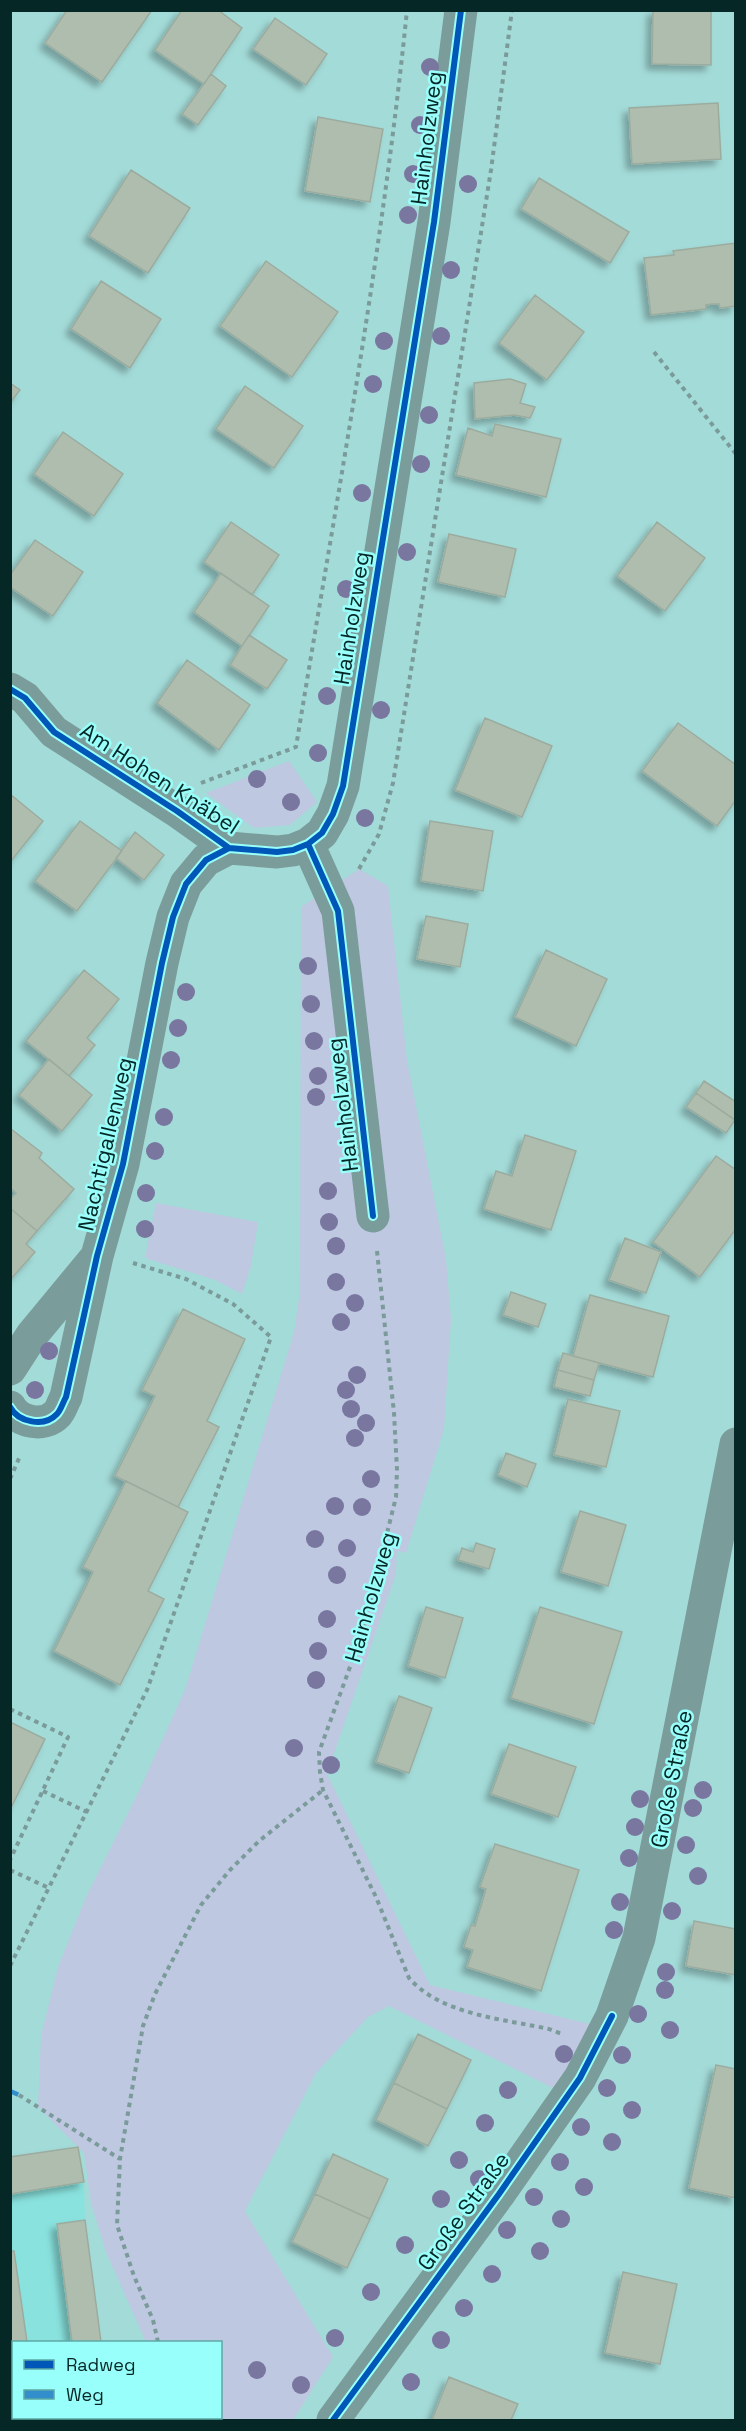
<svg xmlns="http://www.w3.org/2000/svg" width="746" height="2431" font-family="'Space Grotesk',sans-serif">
  <defs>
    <filter id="shadow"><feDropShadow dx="-5.5" dy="5.5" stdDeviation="3" flood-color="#0004"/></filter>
  </defs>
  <rect width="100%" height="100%" fill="#a3dbd8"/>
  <path fill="#89e2de" d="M84 2182 85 2220 57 2224 72 2342H27L14 2251H11V2194Z"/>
  <path fill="#bec8e0" d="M289 761 317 802 290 825 254 828 206 793Z
    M359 869 388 886 407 1060 446 1259 451 1319 444 1429 406 1553 397 1551 396 1574 327 1774 430 1985 606 2028 567 2095 389 2006 368 2017 316 2073 245 2211 333 2357 293 2420H34L45 2418H220V2342H146L106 2252 91 2203 84 2153 38 2107 41 2036 58 1967 86 1897 139 1791 185 1690 294 1332 299 1298 300 1267 301 907Z
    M156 1203 258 1222 251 1266 242 1294 215 1280 145 1258Z"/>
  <path fill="#afbdaf" stroke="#9bac9f" stroke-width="1.5" filter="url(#shadow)" d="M67 10H152L102 82 45 43Z
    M182 10H218L242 28 204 84 155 50Z
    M653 10H711V65L652 64Z
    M275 18 327 54 306 85 253 49Z
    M211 74 226 86 198 125 182 114Z
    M718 103 721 159 632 164 629 108Z
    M318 117 383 129 370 202 305 191Z
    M131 170 190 208 148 273 89 236Z
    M539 178 629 232 610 263 521 209Z
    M736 243V306L720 308 719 304H712L706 305V309L651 315 644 258 674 255 673 251Z
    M266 261 338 312 292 377 220 326Z
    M101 281 161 319 130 368 71 329Z
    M535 295 584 332 547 380 499 343Z
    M510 379 526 384 520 403 535 407 530 418 514 415 475 419 474 383Z
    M10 383 20 390 10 403Z
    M245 386 303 426 274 468 216 429Z
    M495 424 561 439 546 497 456 475 468 428 492 436Z
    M63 432 123 474 94 516 34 474Z
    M231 522 279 555 252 595 204 562Z
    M657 522 705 558 665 611 617 576Z
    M449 534 516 549 505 597 438 582Z
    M35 540 83 572 53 616 10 587V575Z
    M221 573 269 606 242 646 194 612Z
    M249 635 287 660 267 689 230 665Z
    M187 660 250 705 219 750 157 703Z
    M485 718 552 746 522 817 455 790Z
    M678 723 736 765V800L717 826 642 771Z
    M10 794 43 821 11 861 10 860Z
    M80 821 122 851 77 911 35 881Z
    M430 821 493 831 483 891 421 881Z
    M135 832 164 855 144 880 116 858Z
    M426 916 468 924 460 967 417 959Z
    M546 950 607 979 576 1046 515 1017Z
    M84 970 119 999 87 1038 95 1045 69 1076 26 1041Z
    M49 1059 92 1095 62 1131 19 1095Z
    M704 1081 736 1102 735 1120 696 1093Z
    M696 1093 735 1120 726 1133 686 1107Z
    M11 1129 42 1153 39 1158 74 1189 37 1231 10 1208V1199L16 1193 10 1188Z
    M525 1135 576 1151 551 1230 484 1209 496 1171 512 1176Z
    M716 1156 736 1170V1229L700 1277 653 1242Z
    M10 1208 37 1231 26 1244 35 1252 10 1280Z
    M625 1238 661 1252 646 1293 609 1280Z
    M511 1292 546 1304 538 1327 503 1315Z
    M590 1295 669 1316 653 1377 573 1356Z
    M183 1309 245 1339 207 1421 219 1427 178 1507 115 1476 155 1396 142 1390Z
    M563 1353 599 1363 594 1380 558 1370Z
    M558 1370 594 1380 590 1396 554 1387Z
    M568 1399 620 1411 606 1467 554 1455Z
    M506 1453 536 1464 527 1487 498 1475Z
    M126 1481 188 1512 148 1591 164 1599 120 1685 54 1651 93 1572 83 1567Z
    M580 1511 626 1525 608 1586 561 1572Z
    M476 1543 495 1549 489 1569 458 1560 462 1548 473 1552Z
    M426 1607 463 1618 445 1678 408 1666Z
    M540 1607 622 1632 594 1724 511 1698Z
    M399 1696 432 1708 409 1773 376 1762Z
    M10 1722 45 1739 10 1810Z
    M509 1744 576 1767 558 1817 491 1794Z
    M495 1844 579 1870 541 1991 467 1967 473 1950 464 1947 471 1925 475 1926 486 1889 480 1887Z
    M694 1921 736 1929V1975L686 1966Z
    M418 2034 471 2060 447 2109 394 2083Z
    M716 2065 736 2069V2198L689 2188Z
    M394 2083 447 2109 428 2146 376 2120Z
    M78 2147 84 2182 10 2194V2157Z
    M333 2154 388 2179 370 2219 315 2194Z
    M315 2194 370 2219 347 2268 292 2242Z
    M85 2220 101 2342H72L57 2224Z
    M10 2251H14L27 2342H14V2412H10Z
    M623 2272 677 2284 660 2364 605 2353Z
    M449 2377 518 2404 511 2420H432Z"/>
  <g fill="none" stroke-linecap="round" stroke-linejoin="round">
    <path stroke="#7a9b9a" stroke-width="4" stroke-dasharray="4.5 4.5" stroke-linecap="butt" d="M654 352 736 454
      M201 783 296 747C336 502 382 258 407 10
      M359 869 379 834 393 783 491 170 512 10
      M377 1251 394 1413 397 1470 396 1497 362 1634 319 1752 320 1772 323 1790 376 1897 409 1978C441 2015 504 2019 549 2029L562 2034
      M10 1479 20 1456
      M10 1709 68 1737 10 1860
      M43 1791 87 1812
      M10 1870 49 1888
      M10 1966 147 1690 271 1337 233 1304 186 1279 133 1263
      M19 2095 120 2159
      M158 2342 153 2320 134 2276 117 2225 120 2159 143 2026 155 1994 201 1905 230 1870 259 1841 323 1790
      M165 2420V2418"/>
    <path stroke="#7a9c9b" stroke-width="33" d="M10 689 25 698 54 732 177 811 229 848 277 852 293 850 308 844 322 833 333 814 343 786 434 222 461 10
      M308 844 338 911 373 1216
      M10 1369 32 1335 94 1260
      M10 1407C18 1422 44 1428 57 1414 61 1410 63 1402 66 1397L97 1256 123 1164 162 963 173 917 186 884 206 860 229 848
      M333 2420 499 2194 580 2078 612 2016 639 1938 736 1444"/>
    <path stroke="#338fcc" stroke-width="4.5" stroke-dasharray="9 4.5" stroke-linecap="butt" d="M10 2091 19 2095
      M10 2416H14"/>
    <defs>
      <path id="cycleway" d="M10 689 25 698 54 732 177 811 229 848 277 852 293 850 308 844 322 833 333 814 343 786 434 222 461 10
        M308 844 338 911 373 1216
        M10 1407C18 1422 44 1428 57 1414 61 1410 63 1402 66 1397L97 1256 123 1164 162 963 173 917 186 884 206 860 229 848
        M333 2420 499 2194 580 2078 612 2016"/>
    </defs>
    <use href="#cycleway" stroke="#99fffa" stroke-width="10"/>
    <use href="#cycleway" stroke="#0057b8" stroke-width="6"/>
  </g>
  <g fill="#7976a0">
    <circle cx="430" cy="67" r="9"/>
    <circle cx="420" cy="125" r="9"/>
    <circle cx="413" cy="174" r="9"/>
    <circle cx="468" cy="184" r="9"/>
    <circle cx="408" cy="215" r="9"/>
    <circle cx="451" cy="270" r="9"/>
    <circle cx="441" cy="336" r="9"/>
    <circle cx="384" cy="341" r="9"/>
    <circle cx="373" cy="384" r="9"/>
    <circle cx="429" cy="415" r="9"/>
    <circle cx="421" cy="464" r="9"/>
    <circle cx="362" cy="493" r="9"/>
    <circle cx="407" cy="552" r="9"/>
    <circle cx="346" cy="589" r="9"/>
    <circle cx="327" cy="696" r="9"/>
    <circle cx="381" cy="710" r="9"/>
    <circle cx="318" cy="753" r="9"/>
    <circle cx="257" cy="779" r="9"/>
    <circle cx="291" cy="802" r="9"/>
    <circle cx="365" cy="818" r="9"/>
    <circle cx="308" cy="966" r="9"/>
    <circle cx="186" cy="992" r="9"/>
    <circle cx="311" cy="1004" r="9"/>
    <circle cx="178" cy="1028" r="9"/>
    <circle cx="314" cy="1041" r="9"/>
    <circle cx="171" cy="1060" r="9"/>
    <circle cx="318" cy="1076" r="9"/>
    <circle cx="316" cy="1097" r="9"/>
    <circle cx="164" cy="1117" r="9"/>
    <circle cx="155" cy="1151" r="9"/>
    <circle cx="328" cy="1191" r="9"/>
    <circle cx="146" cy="1193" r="9"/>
    <circle cx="329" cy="1222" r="9"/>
    <circle cx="145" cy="1229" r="9"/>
    <circle cx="336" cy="1246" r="9"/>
    <circle cx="336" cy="1282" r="9"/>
    <circle cx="355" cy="1303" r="9"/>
    <circle cx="341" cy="1322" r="9"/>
    <circle cx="49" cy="1351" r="9"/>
    <circle cx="357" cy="1375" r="9"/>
    <circle cx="35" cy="1390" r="9"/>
    <circle cx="346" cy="1390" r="9"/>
    <circle cx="351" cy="1409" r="9"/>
    <circle cx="366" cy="1423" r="9"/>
    <circle cx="355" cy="1438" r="9"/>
    <circle cx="371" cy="1479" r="9"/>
    <circle cx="335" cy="1506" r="9"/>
    <circle cx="362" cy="1507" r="9"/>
    <circle cx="315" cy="1539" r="9"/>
    <circle cx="347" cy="1548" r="9"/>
    <circle cx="337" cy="1575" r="9"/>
    <circle cx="327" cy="1619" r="9"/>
    <circle cx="318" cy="1651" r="9"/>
    <circle cx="316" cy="1680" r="9"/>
    <circle cx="294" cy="1748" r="9"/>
    <circle cx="331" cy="1765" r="9"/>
    <circle cx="703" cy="1790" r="9"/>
    <circle cx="640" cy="1799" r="9"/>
    <circle cx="693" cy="1808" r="9"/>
    <circle cx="635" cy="1827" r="9"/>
    <circle cx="686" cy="1845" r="9"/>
    <circle cx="629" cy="1858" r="9"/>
    <circle cx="698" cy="1876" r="9"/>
    <circle cx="620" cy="1902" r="9"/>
    <circle cx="672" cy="1911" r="9"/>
    <circle cx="614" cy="1930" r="9"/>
    <circle cx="666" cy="1972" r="9"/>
    <circle cx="665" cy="1990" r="9"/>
    <circle cx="638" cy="2014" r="9"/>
    <circle cx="670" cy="2030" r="9"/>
    <circle cx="564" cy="2054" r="9"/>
    <circle cx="622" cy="2055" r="9"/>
    <circle cx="607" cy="2088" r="9"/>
    <circle cx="508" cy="2090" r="9"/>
    <circle cx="632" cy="2110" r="9"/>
    <circle cx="485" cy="2123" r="9"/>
    <circle cx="581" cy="2127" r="9"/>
    <circle cx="612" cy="2142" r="9"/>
    <circle cx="459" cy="2160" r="9"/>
    <circle cx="560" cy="2162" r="9"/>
    <circle cx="479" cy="2179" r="9"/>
    <circle cx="584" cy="2187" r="9"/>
    <circle cx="534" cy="2197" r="9"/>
    <circle cx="441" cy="2199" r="9"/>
    <circle cx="561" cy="2219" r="9"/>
    <circle cx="507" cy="2230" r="9"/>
    <circle cx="405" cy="2245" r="9"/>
    <circle cx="540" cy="2251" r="9"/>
    <circle cx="492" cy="2274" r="9"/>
    <circle cx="371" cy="2292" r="9"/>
    <circle cx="464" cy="2308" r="9"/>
    <circle cx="335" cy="2338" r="9"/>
    <circle cx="441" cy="2340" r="9"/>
    <circle cx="257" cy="2370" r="9"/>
    <circle cx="411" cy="2382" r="9"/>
    <circle cx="301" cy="2385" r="9"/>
  </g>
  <g text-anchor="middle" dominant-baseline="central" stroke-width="5" stroke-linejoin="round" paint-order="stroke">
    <g font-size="22" fill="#052726" stroke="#99fffa">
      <text transform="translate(426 138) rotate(-83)">Hainholzweg</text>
      <text transform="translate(351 618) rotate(-81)">Hainholzweg</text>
      <text transform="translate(160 778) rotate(33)">Am Hohen Knäbel</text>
      <text transform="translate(342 1105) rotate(-97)">Hainholzweg</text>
      <text transform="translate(105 1144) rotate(-77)">Nachtigallenweg</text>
      <text transform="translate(370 1597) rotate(-74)">Hainholzweg</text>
      <text transform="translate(671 1779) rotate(-79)">Große Straße</text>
      <text transform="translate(463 2211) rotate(-54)">Große Straße</text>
    </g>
  </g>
  <rect width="746" height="2431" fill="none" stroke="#052726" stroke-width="24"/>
  <rect x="12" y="2341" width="210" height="78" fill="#99fffa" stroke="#5ea9a5" stroke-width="1.5"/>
  <rect x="24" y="2360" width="30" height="9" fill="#0057b8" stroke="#5ea9a5" stroke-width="1.5"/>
  <text x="66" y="2371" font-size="18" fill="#052726">Radweg</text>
  <rect x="24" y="2390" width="30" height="9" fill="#338fcc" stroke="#5ea9a5" stroke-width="1.5"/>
  <text x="66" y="2401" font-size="18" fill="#052726">Weg</text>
</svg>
